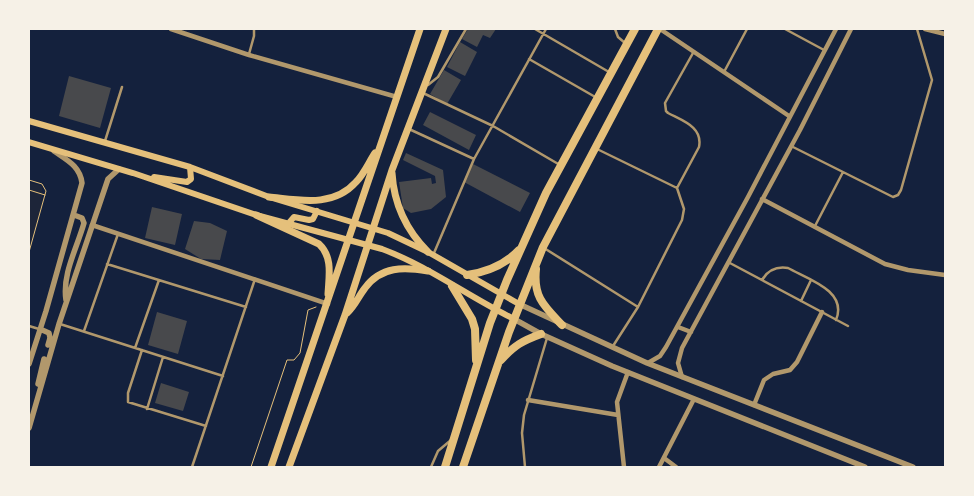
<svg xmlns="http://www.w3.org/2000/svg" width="974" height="496" font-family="Barlow,sans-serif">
  <rect width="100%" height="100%" fill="#14213d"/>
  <path fill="#1d2539" d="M29 182 42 186C44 207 35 228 29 248Z"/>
  <path fill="#48494c" d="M468 29H496L490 38 483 35 477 47 462 39Z
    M460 42 477 52 465 76 447 67Z
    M444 70 461 80 447 104 430 94Z
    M69 76 111 88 100 128 59 116Z
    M430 112 476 135 469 150 423 125Z
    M406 153 443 170 446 197 431 209 411 213 403 208 399 182 431 178 432 184 436 183 435 176 403 160Z
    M473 164 530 193 520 212 464 182Z
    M152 207 182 214 175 245 145 238Z
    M194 221 210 223 227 231 220 260 201 259 185 249Z
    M157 312 187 321 178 354 148 345Z
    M161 383 189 392 183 411 155 403Z"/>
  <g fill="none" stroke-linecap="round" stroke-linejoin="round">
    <path stroke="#e5c07b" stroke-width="1" d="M29 180 42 184 46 191 29 252
      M29 190 45 195
      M251 467 287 360H294L300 353 308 310 316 307"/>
    <path stroke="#b1986c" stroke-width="2.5" d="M535 29 609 72
      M615 29 618 37 625 43
      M785 29 824 50
      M249 54 254 36V29
      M529 59 597 98
      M724 72 747 29
      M428 85 438 77 466 29
      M423 93 493 126 560 165
      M409 129 474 159
      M105 141 122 87
      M791 146 893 197 898 195 901 190 932 80 917 29
      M597 149 677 188 684 209 682 220 638 307 613 346
      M677 188 699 147C703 127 683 121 668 113L666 111 665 103 693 53
      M815 226 843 172
      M544 248 638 307
      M434 253 474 159 546 29
      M728 262 848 326
      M107 264 246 307
      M762 280C768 270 776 266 788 268 808 279 848 291 836 320
      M801 301 811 280
      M60 324 223 376
      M29 326 39 329
      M84 331 118 234
      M135 348 159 280
      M142 350 128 393V402L206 426
      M147 409 163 357
      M192 467 255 279
      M431 467 438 451 451 440
      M525 467 522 433 524 415 547 338"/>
    <path stroke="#b1986c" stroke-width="4.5" d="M171 29 249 55 397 97
      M660 29 789 116
      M925 29 945 34
      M762 199 885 264 908 270 945 275
      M92 225 328 304
      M678 327 691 332
      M648 363 660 356 666 347 748 197 836 29
      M682 377 678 363 682 348 800 130 851 29
      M528 400 618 415
      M754 405 764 380 773 374 790 370 797 362 822 312
      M664 458 676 467
      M624 467 617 402 628 372
      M659 467 694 399"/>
    <path stroke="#b1986c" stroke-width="5.5" d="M66 300C62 274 77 248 84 223L82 218 74 215
      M519 304 647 363 913 467
      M514 319 541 334 612 366 865 467
      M40 329 49 333 50 338 48 345
      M29 364 46 311 82 183C80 166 67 160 54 151
      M38 384 44 359
      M29 428 59 324 108 179 119 169"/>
    <path stroke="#e5c07b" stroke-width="6" d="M29 121 190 167 269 197 388 233 428 252 519 304
      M29 142 133 173 256 215 382 249C428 266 469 297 514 319
      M154 177 187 182 191 179 190 167
      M288 224 294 217 309 220 313 219 317 211"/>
    <path stroke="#e5c07b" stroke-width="7" d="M392 173C394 205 406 230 428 252
      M269 197C299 200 333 208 356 182 364 174 369 162 375 153
      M256 215 319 244C333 257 329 276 328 294
      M347 313C355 306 358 297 365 288 381 266 404 267 428 271
      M271 467 420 29
      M289 467 345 315 392 170 446 29"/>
    <path stroke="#e5c07b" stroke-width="8" d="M536 269C533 297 544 306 562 325
      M467 275C487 272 505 265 519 250
      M452 286 472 319 475 329 476 360
      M501 360C515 345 522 341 541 334
      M445 467 490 323 507 280 546 193 635 29
      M463 467 509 332 543 247 658 29"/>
  </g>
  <rect width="974" height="496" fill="none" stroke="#f6f1e7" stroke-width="60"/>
</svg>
